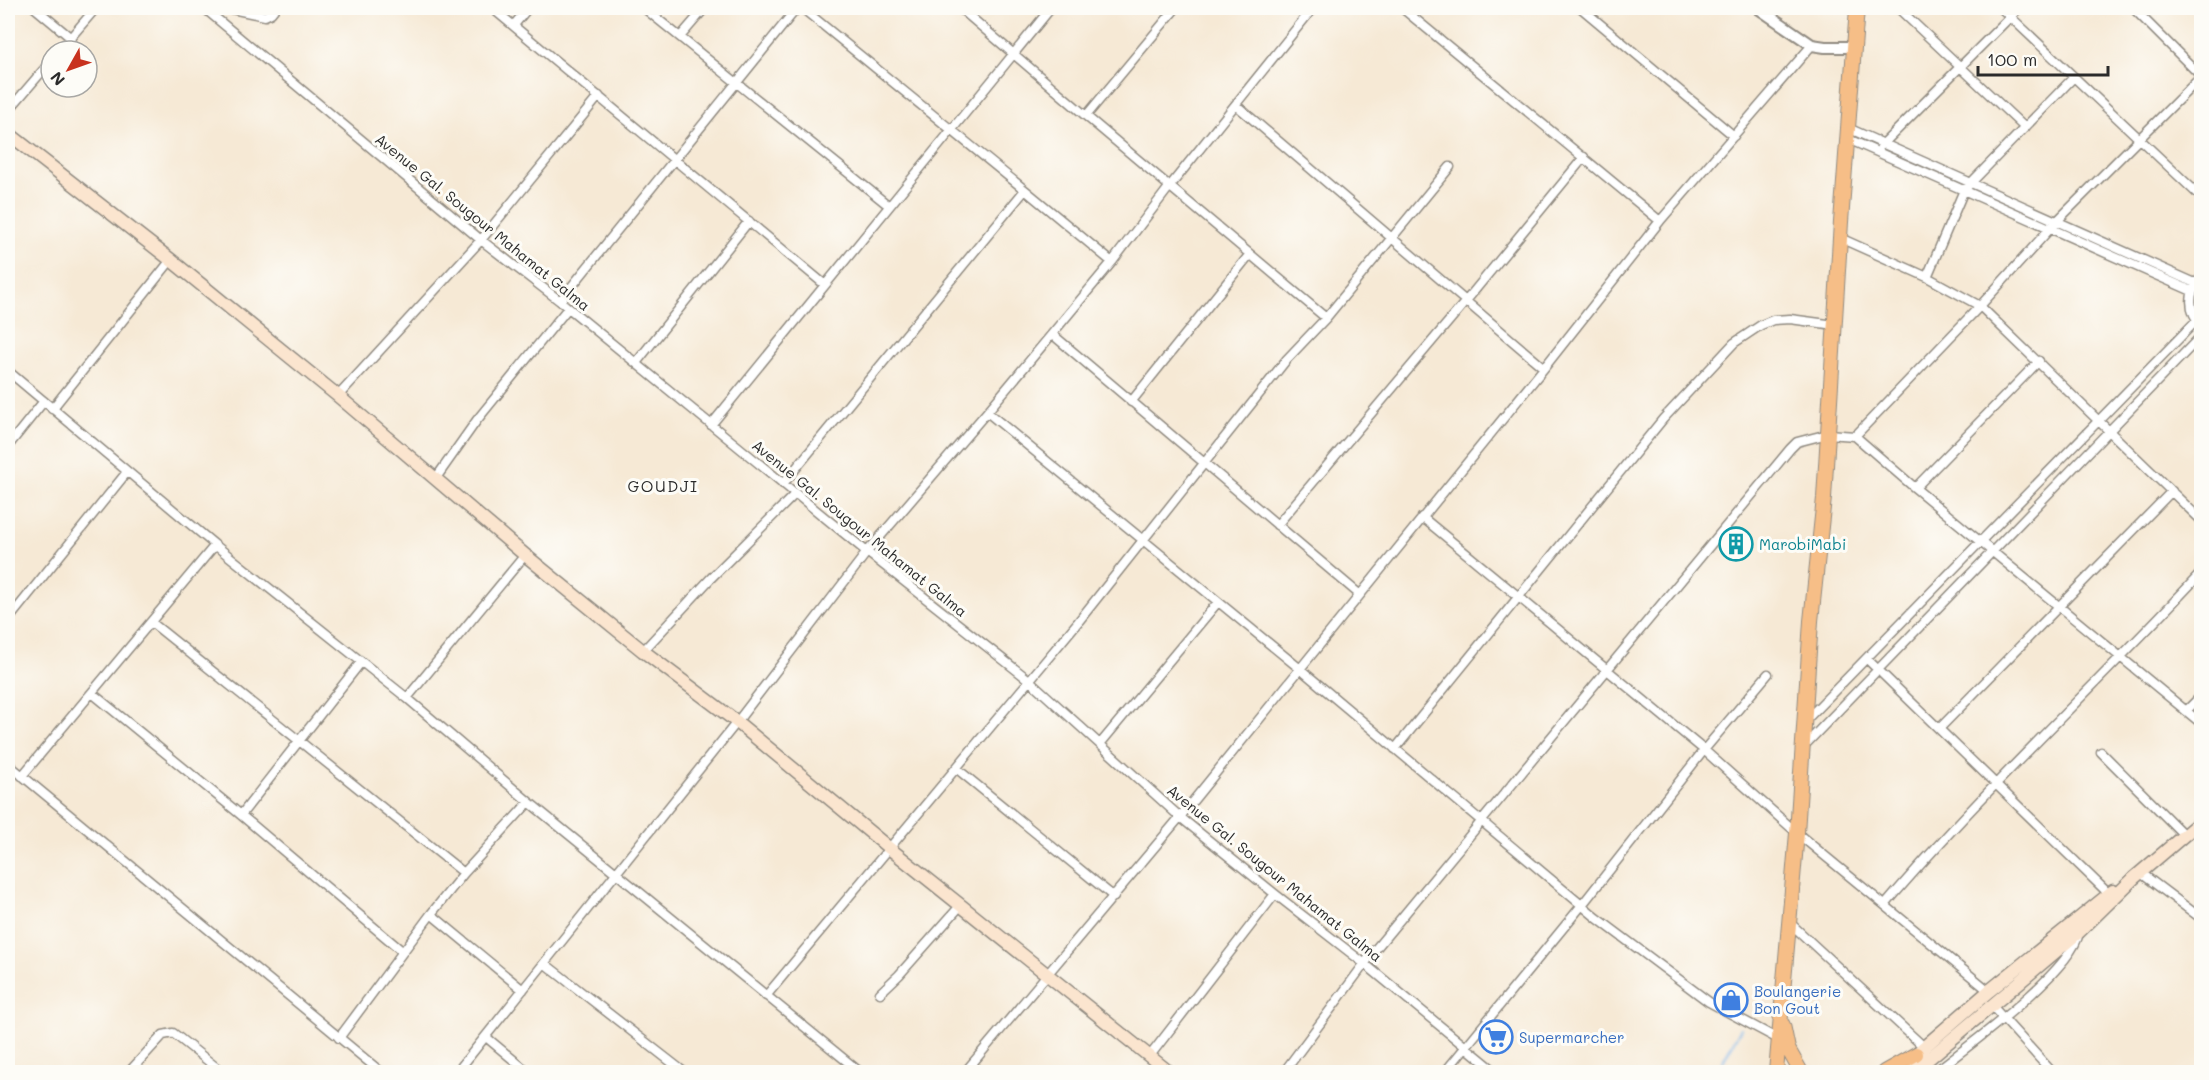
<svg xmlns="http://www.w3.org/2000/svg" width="2209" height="1080" font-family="Mali,sans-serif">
  <rect width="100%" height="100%" fill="#fdfcf7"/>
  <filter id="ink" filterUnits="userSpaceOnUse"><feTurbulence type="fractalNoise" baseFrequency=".0167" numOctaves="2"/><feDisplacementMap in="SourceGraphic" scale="12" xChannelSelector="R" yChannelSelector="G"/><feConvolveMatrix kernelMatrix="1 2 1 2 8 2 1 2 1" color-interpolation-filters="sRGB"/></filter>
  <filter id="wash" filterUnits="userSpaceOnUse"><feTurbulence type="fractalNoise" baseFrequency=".008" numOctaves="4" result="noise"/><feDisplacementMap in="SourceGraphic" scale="24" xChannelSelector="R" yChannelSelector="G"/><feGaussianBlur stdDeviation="1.35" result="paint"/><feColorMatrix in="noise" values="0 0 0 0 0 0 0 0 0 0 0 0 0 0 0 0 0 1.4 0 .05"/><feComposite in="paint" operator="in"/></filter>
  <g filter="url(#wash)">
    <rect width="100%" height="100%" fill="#f6e9d5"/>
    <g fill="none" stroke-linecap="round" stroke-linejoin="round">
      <path stroke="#79b6eb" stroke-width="2" d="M1717 1072 1741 1028"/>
    </g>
  </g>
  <g filter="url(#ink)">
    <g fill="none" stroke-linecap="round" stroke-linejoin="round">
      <defs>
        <path id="minor" d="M35 8 71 38
          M204 8 481 240 560 301 867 552 1029 680 1180 817 1275 894 1365 964 1496 1072
          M227 8 265 16 271 13 275 8
          M492 8 824 284
          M644 8 888 205
          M802 8 1025 190
          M960 8 1086 116 1326 318
          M1402 8 1660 221
          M1581 8 1734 136
          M1898 8 2025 128
          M2001 8 2202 198
          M2133 8 2201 76
          M514 25 528 8
          M680 37 705 8
          M59 51 96 8
          M1236 105 1544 368
          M8 111 51 61
          M1086 116 1176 8
          M1848 128 2195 283
          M1848 139 2192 291
          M1881 146 2019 8
          M1840 238 1927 277 1980 306 2202 521
          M2202 276C2188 292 2187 310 2202 326
          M1927 277 1964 190 2074 77
          M560 301 797 8
          M1052 334 1359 594
          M636 363 749 221
          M8 371 215 545 407 698 529 802 860 1072
          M338 396 481 240 599 96
          M1131 402 1250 254
          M52 409 171 260
          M987 412 1299 668 1597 918 1709 1002 1778 1039
          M711 425 1051 8
          M1855 436 1980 306 2057 221 2202 76
          M8 446 44 401
          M436 478 477 420 568 308
          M783 484 1025 190 1112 262
          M1915 488 2039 361
          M1422 517 1704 750 1768 674
          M1277 525 1466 301 1584 157
          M8 620 127 472
          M151 622 464 873
          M643 651 711 578 795 494
          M1867 659 2109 894
          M92 693 241 815 402 951
          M407 698 525 555
          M2186 711 2202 695
          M1805 721 2197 320
          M1939 729 2172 491
          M1100 744 1218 602
          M1804 746 2202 335
          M1395 749 1663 419 1734 343 1761 325 1773 320 1790 319 1835 325
          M2101 752 2184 835
          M8 764 381 1072
          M956 768 1114 897
          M22 776 215 545
          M241 815 361 662
          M2141 873 2202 919
          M1886 904C1985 788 2098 684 2202 572
          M431 914 523 990
          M1790 923 1924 1047
          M544 963 684 1072
          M880 993 899 975 961 905
          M766 996 1078 622 1287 359 1326 318 1450 167
          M1993 1007 2052 1072
          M486 1037 528 1072
          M339 1038 431 914 464 873 529 802
          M1149 1057 1275 894
          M129 1072 163 1035 173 1033 222 1072
          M457 1072 737 722 867 552 987 412 1112 262 1170 186 1313 8
          M965 1072 1180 817 1544 368 1660 221 1812 45
          M1150 1072 1158 1064
          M1284 1072 1374 951 1790 449 1797 442 1828 434 1855 436 1915 488 2202 724
          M1445 1072 1582 905 1704 750 1797 833 1989 991
          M1935 1072C1969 1045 2071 972 2079 933"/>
        <path id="tertiary" d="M1758 8 1812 45 1825 47H1855"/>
        <path id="secondary" d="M8 133 171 260 338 396 525 555 643 651 737 722 889 848 1169 1072
          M1909 1060 1989 991 2113 891
          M1913 1072 2079 932 2134 878 2202 820"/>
        <path id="trunk" d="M1783 1025 1788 1049 1801 1072
          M1776 1072 1797 833 1811 621 1824 498 1841 222 1857 8
          M1884 1072 1916 1054"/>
      </defs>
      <use href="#minor" stroke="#908a80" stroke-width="11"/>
      <use href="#tertiary" stroke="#908a80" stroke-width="14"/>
      <use href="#secondary" stroke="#908a80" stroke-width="15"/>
      <use href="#trunk" stroke="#908a80" stroke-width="16"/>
      <use href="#minor" stroke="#fff" stroke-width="8"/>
      <use href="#tertiary" stroke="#fff" stroke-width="10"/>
      <use href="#secondary" stroke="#fbe5cf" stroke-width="12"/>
      <use href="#trunk" stroke="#f6be87" stroke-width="14"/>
    </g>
  </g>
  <defs>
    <symbol id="building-ring" viewBox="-11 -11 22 22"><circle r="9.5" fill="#fdfcf7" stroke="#0f9aa8" stroke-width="1.5"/><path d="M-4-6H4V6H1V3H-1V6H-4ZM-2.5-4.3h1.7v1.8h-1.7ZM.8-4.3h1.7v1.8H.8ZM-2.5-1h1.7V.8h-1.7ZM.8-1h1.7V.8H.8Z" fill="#0f9aa8"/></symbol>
    <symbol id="shop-ring" viewBox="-11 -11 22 22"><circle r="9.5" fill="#fdfcf7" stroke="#3f7fe0" stroke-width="1.5"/><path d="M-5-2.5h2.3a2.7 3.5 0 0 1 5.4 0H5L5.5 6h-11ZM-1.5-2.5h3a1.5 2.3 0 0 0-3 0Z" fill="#3f7fe0"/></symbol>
    <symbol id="supermarket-ring" viewBox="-11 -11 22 22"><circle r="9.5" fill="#fdfcf7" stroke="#3f7fe0" stroke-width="1.5"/><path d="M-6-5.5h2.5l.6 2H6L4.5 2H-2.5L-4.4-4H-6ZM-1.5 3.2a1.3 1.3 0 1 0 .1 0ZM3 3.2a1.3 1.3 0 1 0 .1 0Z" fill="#3f7fe0"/></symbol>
  </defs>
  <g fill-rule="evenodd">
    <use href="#building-ring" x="1717" y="525" width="38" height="38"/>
    <use href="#shop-ring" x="1712" y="981" width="38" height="38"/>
    <use href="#supermarket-ring" x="1477" y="1018" width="38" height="38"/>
  </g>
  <g text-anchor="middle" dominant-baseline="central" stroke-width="6" stroke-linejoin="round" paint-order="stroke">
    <g font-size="15" fill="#2b2b2b" stroke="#fdfcf7">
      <text transform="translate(483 222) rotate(39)">Avenue Gal. Sougour Mahamat Galma</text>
      <text transform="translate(860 528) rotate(39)">Avenue Gal. Sougour Mahamat Galma</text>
      <text transform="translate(1275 873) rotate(39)">Avenue Gal. Sougour Mahamat Galma</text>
    </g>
    <g font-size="15" fill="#0d838f" stroke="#fdfcf7" text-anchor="start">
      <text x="1759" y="544">MarobiMabi</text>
    </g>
    <g font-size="15" fill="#366cbe" stroke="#fdfcf7" text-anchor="start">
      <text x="1754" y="991">Boulangerie<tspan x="1754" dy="17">Bon Gout</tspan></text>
      <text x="1519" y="1037">Supermarcher</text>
    </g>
    <g font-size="16" letter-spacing="1.5" fill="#2b2b2b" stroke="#fdfcf7">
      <text x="663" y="485">GOUDJI</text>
    </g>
  </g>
  <rect width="2209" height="1080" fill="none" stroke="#fdfcf7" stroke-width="30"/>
  <g transform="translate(69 69) rotate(230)"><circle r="28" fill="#fdfcf7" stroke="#a9a8a5" stroke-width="1.5"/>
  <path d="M0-4.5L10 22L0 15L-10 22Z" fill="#c8321e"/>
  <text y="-9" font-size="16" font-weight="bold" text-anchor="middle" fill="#2b2b2b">N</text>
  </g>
  <path d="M1978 66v9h130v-9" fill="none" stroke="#2b2b2b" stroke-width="3"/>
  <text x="1987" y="66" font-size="18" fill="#2b2b2b" stroke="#fdfcf7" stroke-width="4.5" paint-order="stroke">100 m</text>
</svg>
